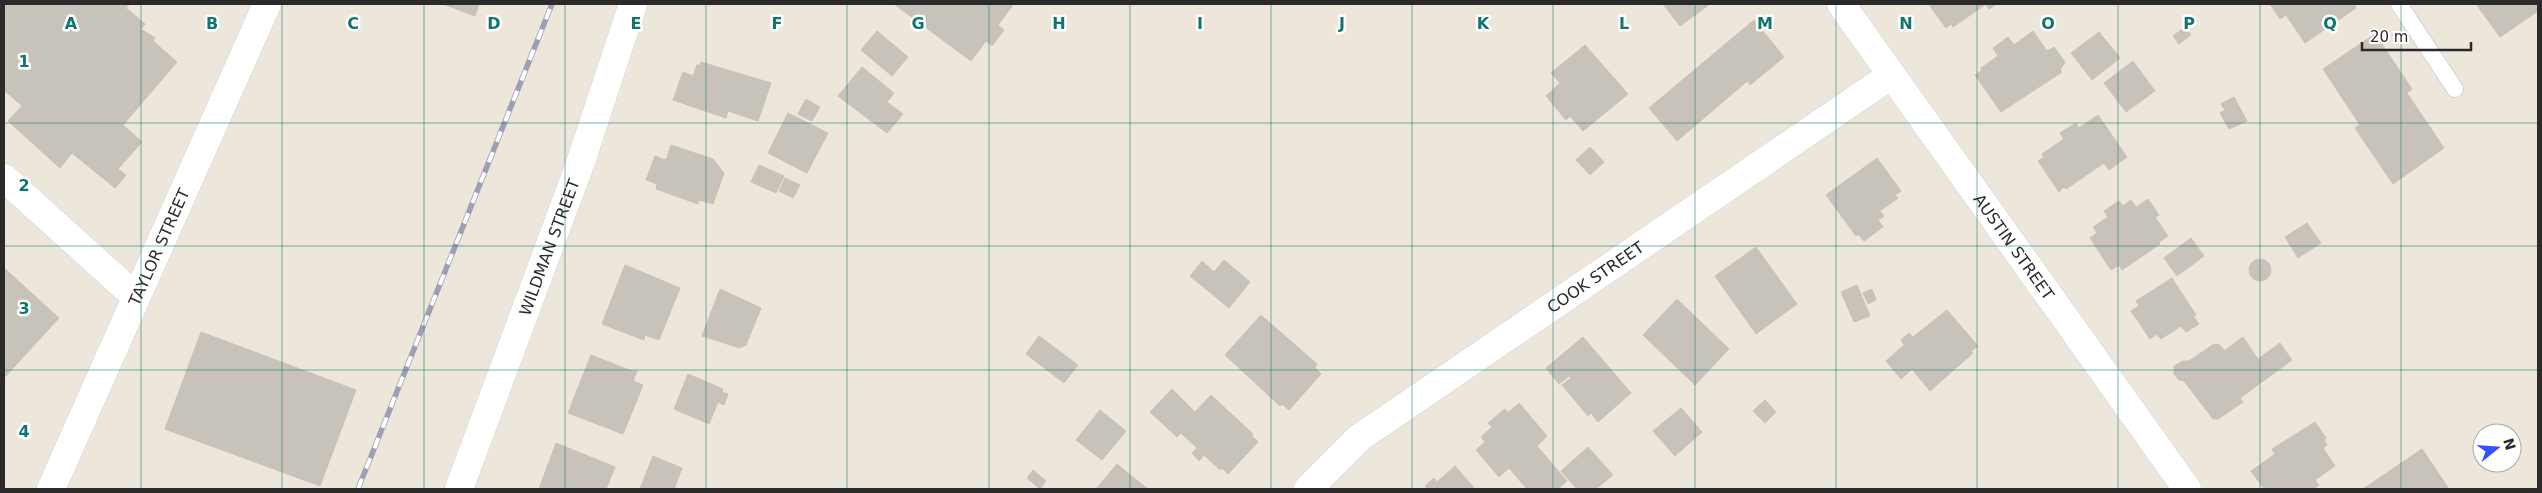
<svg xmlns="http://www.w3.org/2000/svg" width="2542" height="493" font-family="'DejaVu Sans',sans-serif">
  <rect width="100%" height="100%" fill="#ede6da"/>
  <path fill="#c8c3ba" stroke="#c9c2b4" d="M4 4H130L126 8 145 24 141 29 155 38 153 41 177 62 123 125 142 142 118 169 126 175 115 188 72 153 60 168 8 121 22 106 4 90Z
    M443 4H479L475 16Z
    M894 4H1012L1013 5 998 25 1004 30 992 46 986 41 971 61Z
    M1663 4H1710L1680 26Z
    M1933 4H1997L1989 9 1986 4 1953 27 1951 24 1946 28 1930 6Z
    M2270 4H2354L2356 8 2305 43 2286 15 2280 19Z
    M2476 4H2538V11L2500 37Z
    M1754 20 1784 57 1750 85 1748 81 1745 83 1677 141 1649 108Z
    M2185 27 2191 35 2179 44 2173 36Z
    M877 31 908 57 892 76 861 50Z
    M2033 31 2047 51 2054 47 2065 62 2060 70 2062 72 2001 112 1975 75 1982 70 1981 68 1998 56 1993 48 2008 37 2014 45Z
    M2099 32 2120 58 2092 80 2071 53Z
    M2375 34 2412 89 2407 93 2444 148 2393 184 2355 128 2360 125 2323 69Z
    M1585 45 1628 94 1583 131 1570 116 1566 120 1546 96 1560 83 1551 73Z
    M2133 61 2155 91 2126 112 2104 83Z
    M701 62 771 83 758 121 728 111 726 118 673 100 683 72 693 76 697 65H700Z
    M862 67 894 93 887 102 903 114 887 133 838 96Z
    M2234 97 2247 121 2229 129 2220 113 2225 110 2221 104Z
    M806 99 820 107 812 121 798 114Z
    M788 113 828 133 807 173 768 153Z
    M2098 115 2127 157 2109 170 2104 163 2066 189 2064 187 2059 192 2038 161 2044 157 2042 154 2064 139 2060 133 2076 123 2079 128Z
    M671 145 713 159 724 173 713 204 699 200 698 204 656 189 657 184 646 180 655 156 666 160Z
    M1590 147 1604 162 1590 175 1576 160Z
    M1877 158 1901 191 1895 195 1898 198 1880 211 1884 216 1878 220 1883 227 1864 241 1858 234 1856 236 1826 195Z
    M759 165 784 176 776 193 751 182Z
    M785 178 800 185 793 198 779 191Z
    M2148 199 2159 215 2155 217 2168 236 2159 242 2160 244 2122 270 2119 265 2111 270 2090 238 2097 233 2093 227 2108 217 2104 211 2119 201 2123 206 2131 200 2136 207Z
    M2307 223 2321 243 2298 258 2285 237Z
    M2191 238 2204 256 2177 276 2164 258Z
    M1756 247 1797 304 1756 334 1715 276Z
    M2249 270a11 11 0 1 1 22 0a11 11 0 1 1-22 0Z
    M1224 260 1250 282 1229 308 1190 276 1202 261 1214 272Z
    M625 265 680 288 659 340 645 335 644 340 602 324Z
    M4 268 59 318 4 378Z
    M2172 278 2196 315 2193 316 2199 324 2186 332 2181 326 2161 339 2157 334 2150 339 2131 311 2139 306 2136 301Z
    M1857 285 1870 316 1854 322 1841 292Z
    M720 289 761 308 746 345 740 348 702 336Z
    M1872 289 1876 300 1868 304 1863 293Z
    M1677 299 1729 349 1695 385 1643 335Z
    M1947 310 1978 346 1971 351 1973 353 1930 391 1912 369 1901 379 1886 361 1904 345 1901 340 1909 333 1913 337Z
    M1261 315 1317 364 1315 368 1321 374 1289 410 1282 404 1280 406 1225 355Z
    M201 332 356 390 320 486 165 429Z
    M1039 336 1078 365 1064 383 1026 354Z
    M1583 337 1631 393 1598 422 1591 413 1588 416 1562 385 1571 378 1569 376 1559 384 1546 368Z
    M2243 337 2258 359 2280 343 2292 360 2240 398 2243 402 2218 419H2213L2184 381 2179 380 2174 374V366L2183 361H2189L2214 344 2220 345 2224 351Z
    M591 355 632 371H637L633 381 643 385 623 434 568 413Z
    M688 374 723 389 722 392 728 394 724 405 718 402 709 424 674 409Z
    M1172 389 1195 412 1211 395 1253 434 1252 436 1258 442 1228 474 1222 468 1220 470 1204 455 1199 461 1192 453 1197 448 1181 433 1177 437 1150 412Z
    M1765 400 1776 412 1765 423 1753 411Z
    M1519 403 1547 436 1537 446 1567 481 1558 489H1527L1509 468 1499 477 1476 450 1485 442 1481 437 1492 427 1488 423 1505 409 1508 413Z
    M1681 408 1702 432 1675 456 1653 431Z
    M1100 410 1126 431 1102 460 1076 440Z
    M2315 422 2326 438 2324 440 2327 445 2323 448 2335 466 2315 480 2319 485 2314 489H2264L2251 471 2275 454 2272 449Z
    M556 443 615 467 606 489H539Z
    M1588 447 1613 475 1596 489H1577L1561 471Z
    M2422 449 2449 489H2363Z
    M653 456 682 468 674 489H640Z
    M1117 464 1139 482 1148 489H1096Z
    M1455 466 1475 489H1428L1425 486 1434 478 1437 482Z
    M1033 470 1046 481 1040 489 1027 478Z"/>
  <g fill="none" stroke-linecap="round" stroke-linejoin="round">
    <defs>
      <path id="service" d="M2399 4 2455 89"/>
      <g id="minor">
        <path id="s1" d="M1841 4 2187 489"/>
        <path d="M4 178 135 296"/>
        <path id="s2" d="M51 489 267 4"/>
        <path id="s3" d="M1308 489 1359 438 1890 76"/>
      </g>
      <g id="tertiary">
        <path id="s4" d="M459 489 580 164 633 4"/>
      </g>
    </defs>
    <use href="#service" stroke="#cfd2e4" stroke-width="18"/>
    <use href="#minor" stroke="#cfd2e4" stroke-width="29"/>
    <use href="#tertiary" stroke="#cfd2e4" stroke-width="29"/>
    <use href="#service" stroke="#fff" stroke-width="16"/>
    <use href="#minor" stroke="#fff" stroke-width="28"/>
    <use href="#tertiary" stroke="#fff" stroke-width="28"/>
    <defs>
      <path id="rail" d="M358 489 552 4"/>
    </defs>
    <use href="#rail" stroke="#9c9fb6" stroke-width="5.5"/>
    <use href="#rail" stroke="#fff" stroke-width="4" stroke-dasharray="11" stroke-linecap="butt"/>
  </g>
  <path fill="none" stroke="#0f766e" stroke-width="1" stroke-opacity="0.55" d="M141 4V489M282 4V489M424 4V489M565 4V489M706 4V489M847 4V489M989 4V489M1130 4V489M1271 4V489M1412 4V489M1553 4V489M1695 4V489M1836 4V489M1977 4V489M2118 4V489M2260 4V489M2401 4V489M4 123H2538M4 246H2538M4 370H2538"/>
  <g text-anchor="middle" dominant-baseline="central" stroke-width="5" stroke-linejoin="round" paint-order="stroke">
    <g font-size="16" fill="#2a2a2a" stroke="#fff">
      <text stroke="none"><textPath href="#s2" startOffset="265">TAYLOR STREET</textPath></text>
      <text stroke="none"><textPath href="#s1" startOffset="298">AUSTIN STREET</textPath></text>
      <text stroke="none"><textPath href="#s4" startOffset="258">WILDMAN STREET</textPath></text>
      <text stroke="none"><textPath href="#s3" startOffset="358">COOK STREET</textPath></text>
    </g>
  </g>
  <g font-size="16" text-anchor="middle" font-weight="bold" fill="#0f766e" stroke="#fff" stroke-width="5" stroke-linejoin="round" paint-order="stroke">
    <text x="71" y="29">A</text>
    <text x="212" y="29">B</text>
    <text x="353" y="29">C</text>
    <text x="494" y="29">D</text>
    <text x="636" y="29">E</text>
    <text x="777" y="29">F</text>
    <text x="918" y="29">G</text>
    <text x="1059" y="29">H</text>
    <text x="1200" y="29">I</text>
    <text x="1342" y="29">J</text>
    <text x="1483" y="29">K</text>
    <text x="1624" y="29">L</text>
    <text x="1765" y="29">M</text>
    <text x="1906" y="29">N</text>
    <text x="2048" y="29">O</text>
    <text x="2189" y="29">P</text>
    <text x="2330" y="29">Q</text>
    <text x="24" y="67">1</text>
    <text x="24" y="191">2</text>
    <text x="24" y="314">3</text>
    <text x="24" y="437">4</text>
  </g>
  <rect width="2542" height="493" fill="none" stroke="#2a2a2a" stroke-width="10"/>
  <g transform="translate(2497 448) rotate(73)"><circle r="24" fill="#ffffff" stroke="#aaaaaa"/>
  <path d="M0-4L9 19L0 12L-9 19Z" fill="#3550ff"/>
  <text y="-8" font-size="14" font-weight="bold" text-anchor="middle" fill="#2a2a2a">N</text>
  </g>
  <path d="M2362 42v8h109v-8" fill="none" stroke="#2a2a2a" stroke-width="2.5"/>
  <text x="2370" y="42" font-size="15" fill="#2a2a2a" stroke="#ffffff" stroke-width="4" paint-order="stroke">20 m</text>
</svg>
